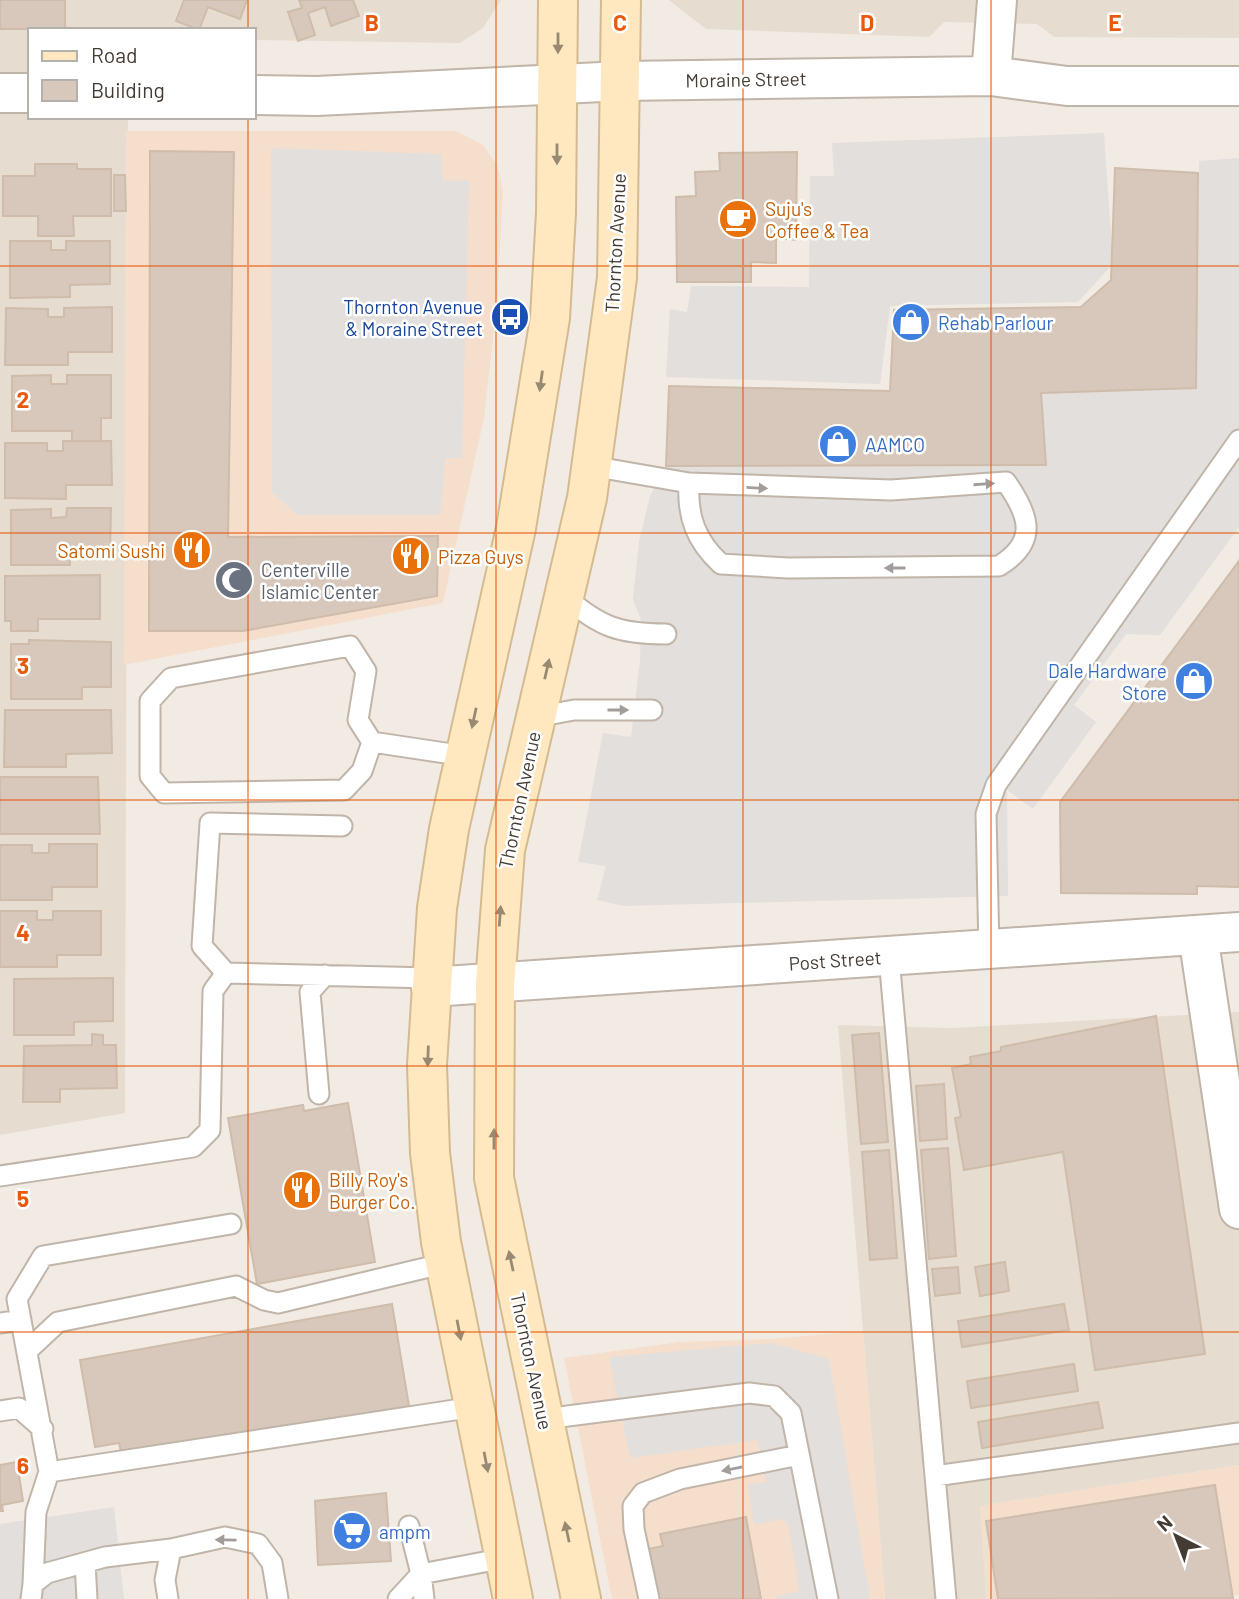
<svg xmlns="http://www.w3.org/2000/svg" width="1239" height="1599" font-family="Barlow,sans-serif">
  <rect width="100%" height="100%" fill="#f2ebe3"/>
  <path fill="#e6ddd0" d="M0 0H501L483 28 460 43 254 40V30H30V117H128L125 1113 0 1135Z
    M669 0H1239V38L1054 37 1037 24 944 22 929 37 706 29Z
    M1239 1012V1465L981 1506 986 1599H885L838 1025 952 1028Z"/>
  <path fill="#f5dfcc" d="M126 131H456L483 145 497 165 503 190 497 304 484 418 443 603 124 665Z
    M863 1331 885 1599H612L564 1358 679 1342 771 1339Z
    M1239 1465V1595L1211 1599H986L980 1506Z"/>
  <path fill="#e2dfdc" d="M1104 133 1113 264 1078 302 890 306 880 384 666 377 670 309 687 312 691 286 809 287 810 176H834L832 143Z
    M271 148 441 154 442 180 469 181 462 458H445L440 515H297L272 492Z
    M1239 158V527L1160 635 1126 634 1074 705 1096 722 1033 809 1007 790 1008 896 624 906 597 900 606 866 578 862 603 733 631 737 640 661 641 620 633 599 639 542 650 496 666 466 1045 465 1041 393 1196 388 1199 161Z
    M771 1343 829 1359 870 1599H776L777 1596 799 1591 789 1526 783 1519 754 1525 748 1485 766 1482 758 1440 630 1458 609 1357Z
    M114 1507 124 1599H0V1524Z"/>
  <path fill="#d7c8bb" stroke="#cfbcab" stroke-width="2" d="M0 0H65V29H0Z
    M184 0H247L240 19 208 7 199 30 176 21Z
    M299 0H353L359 16 331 26 325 7 308 13 315 35 298 41 288 12 302 8Z
    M152 28H175V30H152Z
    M150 151 234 152 228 537 438 536 437 596 243 631H149Z
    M797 152 796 240 776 238V263L751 262V282H677L676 197 696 196 695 172 720 171 719 153Z
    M35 164H77V169H111V216H73L74 236H38V216H3V176H35Z
    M1115 168 1198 173 1196 388 1041 393 1046 465 666 466 669 386 890 391 894 310 1081 307 1111 280Z
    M114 175H125L126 211H114Z
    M10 241H51V250H66V241H110V284L70 285V297L10 298Z
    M112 307V352H68V365H5L6 308 48 309V317H64V308Z
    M51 375V384H67V375H111V418H101V441H72V431H12V376Z
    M63 441H111L112 485H66V499L5 498V443H47V451H63Z
    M67 508H111L110 552H70V565H11V510L51 509V518L66 517Z
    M1239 561V887L1197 886V894L1061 893 1060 802Z
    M100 575V619H38V631H11V621H5V576Z
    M29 640 111 642V687H82V699H11V644H29Z
    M5 710H111L112 753 66 754V767H4Z
    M0 777H98L100 834H0Z
    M49 844H97V887H52V900H0V845H32V853H49Z
    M0 911H37V920H53V911H101V955H57V967H0Z
    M113 978V1021L74 1022V1035H14V979Z
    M1156 1016 1205 1354 1095 1370 1063 1152 964 1170 955 1118 961 1117 952 1068 971 1064 970 1057 1001 1051V1047Z
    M879 1033 888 1142 861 1144 852 1035Z
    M92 1034 103 1035V1045H116L117 1088 60 1089V1102H23L24 1046 92 1045Z
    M944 1084 947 1139 920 1141 916 1086Z
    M348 1103 375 1262 257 1284 228 1118 303 1105 304 1111Z
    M948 1148 956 1256 929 1259 921 1150Z
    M889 1150 897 1258 870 1260 862 1152Z
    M1005 1262 1009 1291 980 1296 975 1267Z
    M958 1267 960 1293 935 1296 932 1269Z
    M392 1304 409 1406 122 1456 119 1443 95 1447 80 1360Z
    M1064 1304 1069 1330 962 1347 958 1321Z
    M1074 1364 1078 1391 971 1408 967 1381Z
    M1098 1402 1103 1428 982 1448 978 1422Z
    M17 1462 23 1501 2 1505 3 1511H0V1465Z
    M1215 1485 1233 1598 998 1599 986 1521Z
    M386 1493 391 1561 318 1565 315 1501Z
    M746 1517 761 1599H657L648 1549 663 1546 660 1534Z"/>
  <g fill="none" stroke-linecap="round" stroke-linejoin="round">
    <defs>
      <path id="lane" d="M591 466 689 483C687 517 696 541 721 564L788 568 999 566C1038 542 1030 516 1006 482L891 490 689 483
        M564 596C600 627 619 634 666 634
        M536 717 574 710H652
        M372 742 362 771 344 790 164 793 150 776V701L171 678 350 646 366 671 358 720 372 742 465 756
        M342 826 210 823 202 946 226 973 431 978
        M989 950 986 814 996 785 1239 440
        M889 957 935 1476
        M319 1094 310 992 325 975
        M0 1176 193 1147 210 1130 213 991 226 973
        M231 1224 43 1256 17 1299 49 1472 474 1407
        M0 1323 21 1320
        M27 1351 58 1322 236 1286 264 1300 278 1303 446 1263
        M0 1411 19 1408 43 1429
        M544 1419 749 1393 774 1396 791 1413 828 1599
        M409 1526 421 1574 424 1599
        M85 1563 87 1599
        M33 1584 36 1512 49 1472
        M31 1599 33 1584 47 1573 105 1557 171 1549 225 1537 258 1544 272 1563 278 1599
        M168 1599 165 1580 171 1549
        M398 1599 421 1574 505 1558
        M649 1599 634 1529 633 1506 643 1493 680 1479 799 1455
        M946 1599 935 1476 1239 1433"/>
      <path id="street" d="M991 76 997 0
        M0 93H30
        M254 95 317 96 622 81 991 76 1067 86H1239
        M1198 935 1239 1209
        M431 987 1239 932"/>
      <path id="secondary" d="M513 1599 441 1242 430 1153 427 1065 437 908 449 829 516 528 550 318 556 213 558 0
        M581 1599 494 1178 495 984 505 850 587 498 617 278 621 0"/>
    </defs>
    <use href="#lane" stroke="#c0b5a8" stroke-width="23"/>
    <use href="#street" stroke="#c0b5a8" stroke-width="42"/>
    <use href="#secondary" stroke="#d4ba91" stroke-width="42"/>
    <use href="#lane" stroke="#fff" stroke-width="19"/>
    <use href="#street" stroke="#fff" stroke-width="38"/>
    <use href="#secondary" stroke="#ffe8c0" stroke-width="38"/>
  </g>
  <defs><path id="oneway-solid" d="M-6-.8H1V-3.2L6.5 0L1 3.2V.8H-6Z" transform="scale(1.75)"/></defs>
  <g fill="#988972">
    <use href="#oneway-solid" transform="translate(558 43) rotate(90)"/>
    <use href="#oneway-solid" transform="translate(557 154) rotate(90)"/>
    <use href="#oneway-solid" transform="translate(541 381) rotate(98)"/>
    <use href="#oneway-solid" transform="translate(547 669) rotate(-77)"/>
    <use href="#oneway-solid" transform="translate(474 718) rotate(102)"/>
    <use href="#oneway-solid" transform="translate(500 916) rotate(-86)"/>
    <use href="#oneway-solid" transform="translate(428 1056) rotate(92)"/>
    <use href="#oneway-solid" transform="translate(494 1139) rotate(-90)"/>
    <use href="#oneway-solid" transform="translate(511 1261) rotate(-102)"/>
    <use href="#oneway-solid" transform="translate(459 1330) rotate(79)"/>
    <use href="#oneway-solid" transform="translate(486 1462) rotate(79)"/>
    <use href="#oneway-solid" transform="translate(567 1532) rotate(-102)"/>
  </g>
  <g fill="#a29d99">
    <use href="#oneway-solid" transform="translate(984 484) rotate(-4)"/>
    <use href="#oneway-solid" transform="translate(757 488) rotate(3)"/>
    <use href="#oneway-solid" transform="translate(895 568) rotate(-180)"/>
    <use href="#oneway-solid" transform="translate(618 710)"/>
    <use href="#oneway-solid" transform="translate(732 1469) rotate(168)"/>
    <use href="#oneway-solid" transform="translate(226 1540) rotate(-179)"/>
  </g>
  <path fill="none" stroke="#e8590c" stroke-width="2" stroke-opacity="0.55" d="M248 0V30M496 0V1599M743 0V1599M991 0V1599M248 117V1599M0 266H1239M0 533H1239M0 800H1239M0 1066H1239M0 1332H1239"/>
  <defs>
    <symbol id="cafe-disc" viewBox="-11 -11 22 22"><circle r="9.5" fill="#e8710a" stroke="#fff"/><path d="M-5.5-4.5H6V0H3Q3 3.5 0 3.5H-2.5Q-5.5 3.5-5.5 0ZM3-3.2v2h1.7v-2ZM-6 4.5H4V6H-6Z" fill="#fff"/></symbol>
    <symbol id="bus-disc" viewBox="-11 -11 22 22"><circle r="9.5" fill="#1a4fb4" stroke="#fff"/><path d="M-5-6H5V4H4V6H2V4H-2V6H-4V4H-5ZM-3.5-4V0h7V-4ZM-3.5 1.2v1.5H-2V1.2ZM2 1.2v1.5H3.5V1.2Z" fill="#fff"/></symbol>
    <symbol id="shop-disc" viewBox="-11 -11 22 22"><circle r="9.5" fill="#3f7fe0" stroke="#fff"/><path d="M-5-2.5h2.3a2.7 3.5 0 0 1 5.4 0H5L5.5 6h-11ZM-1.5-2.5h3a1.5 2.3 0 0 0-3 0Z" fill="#fff"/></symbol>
    <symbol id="restaurant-disc" viewBox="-11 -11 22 22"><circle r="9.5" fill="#e8710a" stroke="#fff"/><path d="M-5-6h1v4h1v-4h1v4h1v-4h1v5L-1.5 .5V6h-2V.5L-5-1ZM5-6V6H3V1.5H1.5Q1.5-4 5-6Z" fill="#fff"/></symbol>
    <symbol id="mosque-disc" viewBox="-11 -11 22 22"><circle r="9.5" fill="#6b7280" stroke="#fff"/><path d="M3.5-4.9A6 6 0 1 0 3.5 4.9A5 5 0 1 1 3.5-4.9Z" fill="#fff"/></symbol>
    <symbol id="supermarket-disc" viewBox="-11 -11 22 22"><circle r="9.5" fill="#3f7fe0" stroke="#fff"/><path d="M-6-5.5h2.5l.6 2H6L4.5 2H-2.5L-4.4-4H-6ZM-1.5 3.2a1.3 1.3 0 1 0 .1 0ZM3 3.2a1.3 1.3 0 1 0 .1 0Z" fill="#fff"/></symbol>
  </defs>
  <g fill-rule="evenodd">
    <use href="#cafe-disc" x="716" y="197" width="44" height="44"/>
    <use href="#bus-disc" x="488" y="295" width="44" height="44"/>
    <use href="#shop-disc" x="889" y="300" width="44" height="44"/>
    <use href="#shop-disc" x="816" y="422" width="44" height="44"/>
    <use href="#restaurant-disc" x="170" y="528" width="44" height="44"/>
    <use href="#restaurant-disc" x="389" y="534" width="44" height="44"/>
    <use href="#mosque-disc" x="212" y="558" width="44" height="44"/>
    <use href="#shop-disc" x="1172" y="659" width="44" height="44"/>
    <use href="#restaurant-disc" x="280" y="1168" width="44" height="44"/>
    <use href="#supermarket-disc" x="330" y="1509" width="44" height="44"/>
  </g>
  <g text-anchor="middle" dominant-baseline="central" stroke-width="5" stroke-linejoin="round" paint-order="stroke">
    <g font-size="19" fill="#443b33" stroke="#fff">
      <text transform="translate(746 79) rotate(-1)">Moraine Street</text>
      <text transform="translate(615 243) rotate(-87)">Thornton Avenue</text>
      <text transform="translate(519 800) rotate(-78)">Thornton Avenue</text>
      <text transform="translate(835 960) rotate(-4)">Post Street</text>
      <text transform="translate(532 1361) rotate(78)">Thornton Avenue</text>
    </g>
    <g font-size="19" fill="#c56008" stroke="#fff" text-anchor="start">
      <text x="765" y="208">Suju's<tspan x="765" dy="22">Coffee &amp; Tea</tspan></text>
      <text x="165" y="550" text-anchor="end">Satomi Sushi</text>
      <text x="438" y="556">Pizza Guys</text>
      <text x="329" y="1179">Billy Roy's<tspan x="329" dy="22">Burger Co.</tspan></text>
    </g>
    <g font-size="19" fill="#164399" stroke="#fff" text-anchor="end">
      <text x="483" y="306">Thornton Avenue<tspan x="483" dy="22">&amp; Moraine Street</tspan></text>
    </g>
    <g font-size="19" fill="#366cbe" stroke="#fff" text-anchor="start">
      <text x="938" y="322">Rehab Parlour</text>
      <text x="865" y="444">AAMCO</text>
      <text x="1167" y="670" text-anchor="end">Dale Hardware<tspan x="1167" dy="22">Store</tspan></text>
      <text x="379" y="1531">ampm</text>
    </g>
    <g font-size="19" fill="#5b616d" stroke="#fff" text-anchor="start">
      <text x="261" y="569">Centerville<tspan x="261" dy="22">Islamic Center</tspan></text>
    </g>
  </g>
  <g font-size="23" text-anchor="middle" font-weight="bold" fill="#e8590c" stroke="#fff" stroke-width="5" stroke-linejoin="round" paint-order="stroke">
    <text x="372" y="31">B</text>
    <text x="620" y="31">C</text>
    <text x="867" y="31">D</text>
    <text x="1115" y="31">E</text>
    <text x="23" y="408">2</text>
    <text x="23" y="674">3</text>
    <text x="23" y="941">4</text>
    <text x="23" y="1207">5</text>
    <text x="23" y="1474">6</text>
  </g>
  <rect x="28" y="28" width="228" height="91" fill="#ffffff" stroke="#b4b1ad" stroke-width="2"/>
  <rect x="42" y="51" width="35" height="10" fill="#ffe8c0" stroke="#b4b1ad" stroke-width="2"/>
  <text x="91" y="63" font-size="21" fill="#443b33">Road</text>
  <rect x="42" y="80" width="35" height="21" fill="#d7c8bb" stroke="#b4b1ad" stroke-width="2"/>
  <text x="91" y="98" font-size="21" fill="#443b33">Building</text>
  <g transform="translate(1176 1536) rotate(318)" stroke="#ffffff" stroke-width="5" paint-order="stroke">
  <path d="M0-5L12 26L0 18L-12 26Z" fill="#443b33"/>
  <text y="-10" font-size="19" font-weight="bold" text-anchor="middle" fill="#443b33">N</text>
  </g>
</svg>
